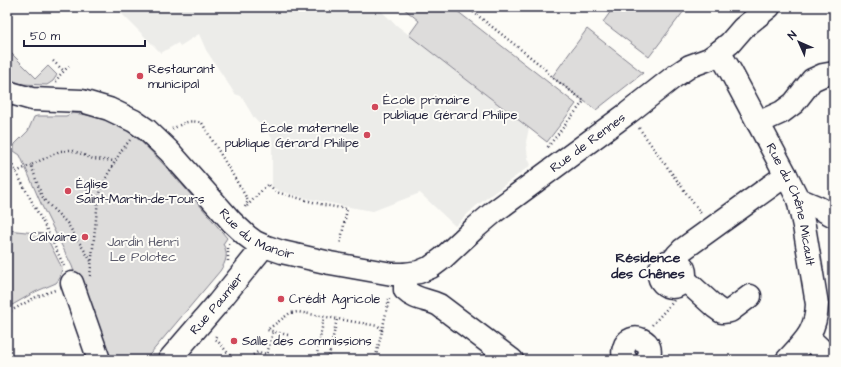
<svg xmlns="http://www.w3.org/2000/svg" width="841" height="367" font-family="'Architects Daughter',sans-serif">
  <rect width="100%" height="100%" fill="#fdfcf7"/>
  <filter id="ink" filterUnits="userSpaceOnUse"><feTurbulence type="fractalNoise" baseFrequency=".025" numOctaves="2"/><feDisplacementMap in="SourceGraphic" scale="8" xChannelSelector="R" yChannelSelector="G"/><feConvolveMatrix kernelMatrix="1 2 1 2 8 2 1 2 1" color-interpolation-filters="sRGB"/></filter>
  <g filter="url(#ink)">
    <path fill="#ecece9" d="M115 7H377L395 24 529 128 526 142 528 158 531 165 476 206 455 226 420 193 373 211 349 207 306 198 280 191 272 187V138L254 118 241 96 235 94 206 50 199 34 180 46 178 43 161 53Z"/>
    <path fill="#dddcdb" stroke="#807f8b" d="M402 7H452L576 104 547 142 409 35 419 21Z
      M614 7H687L649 57 603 22Z
      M587 29 643 73 596 110 552 77Z
      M7 49 36 78 48 66 57 75 53 81 47 85 21 84 8 78 7 77Z
      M73 113C89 115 107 118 120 126 138 137 151 151 165 166 187 189 207 214 227 238L223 244C229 254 226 262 220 271L145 360H105L72 266 42 206 20 155 14 151V147L15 144 28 131 34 117 37 116H66Z
      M7 230 45 234 62 268 60 278 56 283 35 292 7 308Z"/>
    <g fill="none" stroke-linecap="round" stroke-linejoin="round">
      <defs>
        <g id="minor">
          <path id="s1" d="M719 52 731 72 786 175 798 199 804 226 817 304C816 332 805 341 787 360"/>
          <path id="s2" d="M7 92 32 99 82 101 109 109 134 121 147 130 169 151 232 222 247 236 255 242 264 246 282 252 330 263 392 274H405L419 272 431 267 443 258 474 229 494 212 628 113 675 76 690 66 709 59 719 52 730 43 743 28 769 7"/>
          <path d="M758 123 782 112 794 103 812 80 823 75 834 73"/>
          <path d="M798 199 817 207 834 216"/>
          <circle cx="672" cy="274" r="13"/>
          <path d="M675 261 677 255 682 250 786 175"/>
          <path d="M405 274V290C415 300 427 299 439 305L512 360"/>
          <path d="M684 279 715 307 722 312 730 311 750 296"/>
          <path d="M72 283 99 360"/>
          <path d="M808 337 832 360"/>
          <path id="s3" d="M169 360 218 303 264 246"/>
          <path d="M626 360C624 356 622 353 624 348 629 329 659 341 647 360"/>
        </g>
      </defs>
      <use href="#minor" stroke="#22223b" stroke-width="25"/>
      <path stroke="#22223b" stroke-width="2.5" stroke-dasharray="1 3" stroke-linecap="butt" d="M467 7 543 67 552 77 584 101 547 148
        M53 61 64 71
        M56 82 59 76 69 66
        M639 128 702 215
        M172 129C185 123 187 119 202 123L246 197 248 201 244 209
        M7 155 46 228 64 266
        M16 172 31 165
        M87 189 97 200
        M247 206 268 184 276 192 324 205 347 209 340 245
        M91 261 67 223 45 201 41 194 31 165 60 151 70 150 79 153 93 159 115 161
        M228 261V244
        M90 276 98 200 102 187 108 174 121 151 130 140
        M7 313 36 297 55 290
        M652 325 673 302 675 297
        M382 331 389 299
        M288 335 267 330 290 313 298 312 378 326 381 328 382 331 375 360
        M216 336 215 338 234 360
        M253 355 258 352 267 354 273 332
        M255 357 261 358 263 360
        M316 360 324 317
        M328 360 337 319"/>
      <use href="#minor" stroke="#fdfcf7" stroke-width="22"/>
    </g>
  </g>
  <g fill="#d1495b" stroke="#fdfcf7" stroke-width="1.5">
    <circle cx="140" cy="76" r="4"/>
    <circle cx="375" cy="107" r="4"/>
    <circle cx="367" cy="135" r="4"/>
    <circle cx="68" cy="191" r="4"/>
    <circle cx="85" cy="237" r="4"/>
    <circle cx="281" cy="299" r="4"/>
    <circle cx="234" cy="341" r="4"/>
  </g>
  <g text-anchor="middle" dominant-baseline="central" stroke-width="4" stroke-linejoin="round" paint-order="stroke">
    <g font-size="13" fill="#22223b" stroke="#fdfcf7" text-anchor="start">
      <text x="148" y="69">Restaurant<tspan x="148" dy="15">municipal</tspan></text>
      <text x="383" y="100">École primaire<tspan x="383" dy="15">publique Gérard Philipe</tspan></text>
      <text x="359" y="128" text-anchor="end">École maternelle<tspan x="359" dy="15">publique Gérard Philipe</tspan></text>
      <text x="76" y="184">Église<tspan x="76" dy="15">Saint-Martin-de-Tours</tspan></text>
      <text x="77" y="237" text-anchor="end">Calvaire</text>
      <text x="289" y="299">Crédit Agricole</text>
      <text x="242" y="341">Salle des commissions</text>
    </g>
    <g font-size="13" fill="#22223b" stroke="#fdfcf7">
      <text stroke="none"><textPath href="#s2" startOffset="685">Rue de Rennes</textPath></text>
      <text stroke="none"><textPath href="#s1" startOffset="170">Rue du Chêne Micault</textPath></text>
      <text stroke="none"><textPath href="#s2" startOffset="301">Rue du Manoir</textPath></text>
      <text stroke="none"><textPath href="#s3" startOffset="74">Rue Paumier</textPath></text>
    </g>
    <g font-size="13" fill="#5a5a6b" stroke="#fdfcf7">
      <text x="143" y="242">Jardin Henri<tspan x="143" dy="15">Le Polotec</tspan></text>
    </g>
    <g font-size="14" font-weight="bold" fill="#22223b" stroke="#fdfcf7">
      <text x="648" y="258">Résidence<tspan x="648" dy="16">des Chênes</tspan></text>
    </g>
  </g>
  <rect width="841" height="367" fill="none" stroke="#fdfcf7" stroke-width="24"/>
  <rect x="12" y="12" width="817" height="343" fill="none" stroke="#22223b" stroke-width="1.5" filter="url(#ink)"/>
  <g transform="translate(799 42) rotate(315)" stroke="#fdfcf7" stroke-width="3" paint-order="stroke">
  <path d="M0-3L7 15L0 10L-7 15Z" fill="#22223b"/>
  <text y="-6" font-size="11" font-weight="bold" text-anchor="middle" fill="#22223b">N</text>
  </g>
  <path d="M24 40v6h121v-6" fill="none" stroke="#22223b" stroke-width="2"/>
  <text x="30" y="40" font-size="12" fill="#22223b" stroke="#fdfcf7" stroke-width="3" paint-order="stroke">50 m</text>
</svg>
